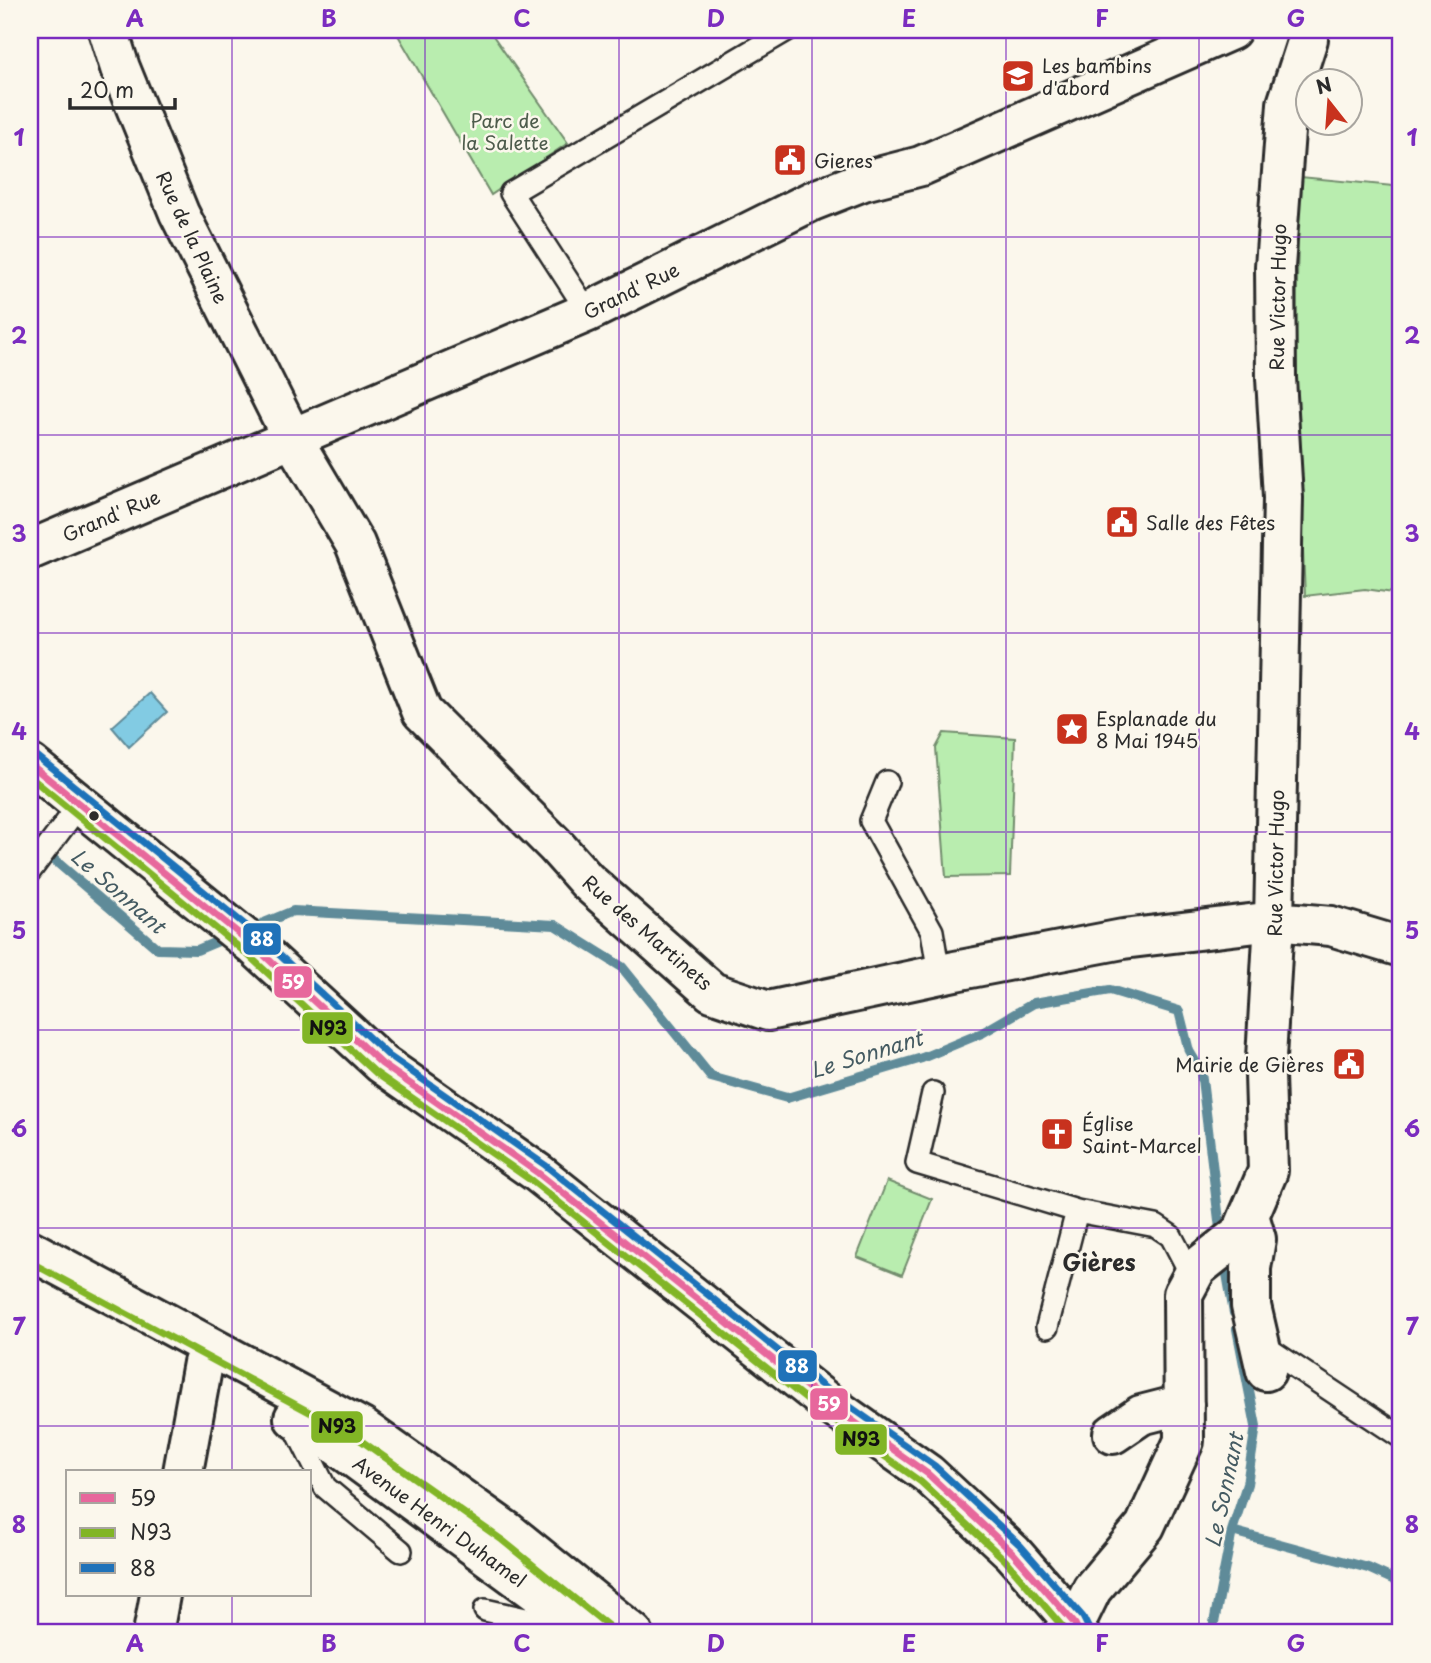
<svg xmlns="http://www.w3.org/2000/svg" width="1431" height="1663" font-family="'Playpen Sans',sans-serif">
  <rect width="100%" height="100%" fill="#fbf7ec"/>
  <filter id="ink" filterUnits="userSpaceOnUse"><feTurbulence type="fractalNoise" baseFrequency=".0143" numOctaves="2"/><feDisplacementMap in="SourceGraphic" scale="14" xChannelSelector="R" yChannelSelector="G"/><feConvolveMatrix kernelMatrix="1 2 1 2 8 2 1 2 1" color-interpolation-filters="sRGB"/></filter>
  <g filter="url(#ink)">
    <path fill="#b9edaf" stroke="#728c6d" stroke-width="2" d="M395 30H489L568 143 491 195Z
      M1401 170V594L1365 589 1305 596 1295 377 1299 190 1301 177 1393 186Z
      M944 733 1015 738 1010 876 946 877 936 748Z
      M887 1181 932 1199 902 1275 857 1257Z"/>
    <path fill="#82cbe3" stroke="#5f8b99" stroke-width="2" d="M150 693 167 712 129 747 112 727Z"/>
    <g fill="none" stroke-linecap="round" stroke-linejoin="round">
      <path stroke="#5f8b99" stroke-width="10" d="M30 839 158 949 197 950 228 937
        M247 930 293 911 555 925 622 967 711 1077 787 1098 922 1058 982 1033 1034 1003 1110 990 1179 1011 1189 1051 1201 1071 1221 1237
        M1224 1257 1234 1313
        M1232 1531 1368 1568 1401 1583
        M1212 1633 1232 1531 1247 1484 1256 1426 1237 1329"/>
      <defs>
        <path id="service" d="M588 312 511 193 787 30
          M887 782 871 821 932 931 939 974
          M30 871 80 804
          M933 1093 917 1163 1077 1211 1156 1226 1171 1236 1192 1276
          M1047 1327 1077 1211
          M1261 1344 1401 1437
          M293 1423 325 1487 401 1551
          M485 1610 552 1625 571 1619"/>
        <path id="minor" d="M108 30 120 68 179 213 292 438 355 544 422 712 555 845 587 881 712 992 768 1011 955 971 1123 939 1274 921 1331 926 1401 947
          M1249 1215 1256 1239 1251 1268V1306L1266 1371
          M1113 1434 1141 1415 1184 1404
          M183 1472 203 1363
          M153 1633 160 1595
          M1063 1633 1075 1624 1092 1589 1145 1526 1184 1441 1183 1294 1197 1268 1242 1232 1268 1171 1265 1075 1274 921 1283 498 1276 378 1275 267 1287 104 1308 39 1306 30"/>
        <path id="tertiary" d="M30 764 253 945 382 1064 538 1173 829 1404 928 1474 1013 1553 1075 1624 1079 1633"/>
        <path id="secondary" d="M30 550 588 312 812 201 863 181 921 166 1231 30
          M30 1250 362 1428 508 1532 633 1633
          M294 1418 320 1433 561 1610 586 1633"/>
      </defs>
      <use href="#service" stroke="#2b2b2b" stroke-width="26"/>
      <use href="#minor" stroke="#2b2b2b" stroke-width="44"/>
      <use href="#tertiary" stroke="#2b2b2b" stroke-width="44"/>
      <use href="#secondary" stroke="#2b2b2b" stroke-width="44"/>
      <use href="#service" stroke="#fbf7ec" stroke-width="21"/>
      <use href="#minor" stroke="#fbf7ec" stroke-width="38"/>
      <use href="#tertiary" stroke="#fbf7ec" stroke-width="38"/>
      <use href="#secondary" stroke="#fbf7ec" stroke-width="38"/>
      <defs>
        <path id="bus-1" d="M30 764 253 945 382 1064 538 1173 829 1404 928 1474 1013 1553 1075 1624 1079 1633"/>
        <path id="bus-2" d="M30 777 246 953 376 1073 532 1181 822 1412 921 1482 1005 1560 1068 1633
          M30 1262 356 1437 502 1540 617 1633"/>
        <path id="bus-3" d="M37 756 260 937 389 1056 545 1165 835 1396 935 1466 1020 1545 1083 1617 1089 1629"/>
      </defs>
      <use href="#bus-1" stroke="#fbf7ec" stroke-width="12"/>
      <use href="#bus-2" stroke="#fbf7ec" stroke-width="12"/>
      <use href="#bus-3" stroke="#fbf7ec" stroke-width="12"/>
      <use href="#bus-1" stroke="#e7679c" stroke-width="7"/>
      <use href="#bus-2" stroke="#81b525" stroke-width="7"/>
      <use href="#bus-3" stroke="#1f72b9" stroke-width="7"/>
    </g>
  </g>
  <path fill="none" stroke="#7b2cbf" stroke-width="2" stroke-opacity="0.55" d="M232 30V1472M425 30V1633M619 30V1633M812 30V1633M1006 30V1633M1199 30V1633M30 237H1401M30 435H1401M30 633H1401M30 832H1401M30 1030H1401M30 1228H1401M30 1426H1401M232 1595V1633"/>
  <defs>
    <symbol id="school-square" viewBox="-11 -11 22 22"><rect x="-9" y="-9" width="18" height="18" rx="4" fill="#c8321e" stroke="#fbf7ec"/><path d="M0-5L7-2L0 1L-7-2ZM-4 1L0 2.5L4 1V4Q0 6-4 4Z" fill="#fff"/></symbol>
    <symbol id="civic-square" viewBox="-11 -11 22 22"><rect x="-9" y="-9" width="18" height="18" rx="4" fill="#c8321e" stroke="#fbf7ec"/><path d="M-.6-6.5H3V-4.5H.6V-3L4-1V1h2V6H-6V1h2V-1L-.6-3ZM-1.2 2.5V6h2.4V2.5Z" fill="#fff"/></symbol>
    <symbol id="sight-square" viewBox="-11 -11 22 22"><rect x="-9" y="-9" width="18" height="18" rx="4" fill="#c8321e" stroke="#fbf7ec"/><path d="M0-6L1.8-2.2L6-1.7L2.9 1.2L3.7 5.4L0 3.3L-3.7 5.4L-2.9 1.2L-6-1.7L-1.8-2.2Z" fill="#fff"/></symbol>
    <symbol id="church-square" viewBox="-11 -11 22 22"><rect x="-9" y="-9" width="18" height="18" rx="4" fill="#c8321e" stroke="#fbf7ec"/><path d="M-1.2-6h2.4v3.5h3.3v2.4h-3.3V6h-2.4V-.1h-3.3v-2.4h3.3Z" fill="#fff"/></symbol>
  </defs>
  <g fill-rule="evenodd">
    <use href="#school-square" x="999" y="57" width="38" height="38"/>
    <use href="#civic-square" x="771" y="141" width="38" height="38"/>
    <use href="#civic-square" x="1103" y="503" width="38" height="38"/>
    <use href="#sight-square" x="1053" y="710" width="38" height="38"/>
    <use href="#civic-square" x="1330" y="1045" width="38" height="38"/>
    <use href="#church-square" x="1038" y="1115" width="38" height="38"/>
  </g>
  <circle fill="#2b2b2b" stroke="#fbf7ec" stroke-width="2.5" cx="94" cy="816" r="6"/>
  <g text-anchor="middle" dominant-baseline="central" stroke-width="5" stroke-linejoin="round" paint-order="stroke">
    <g font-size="19" fill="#2b2b2b" stroke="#fbf7ec" text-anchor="start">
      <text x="1042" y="65">Les bambins<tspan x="1042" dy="22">d'abord</tspan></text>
      <text x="814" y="160">Gieres</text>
      <text x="1146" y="522">Salle des Fêtes</text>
      <text x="1096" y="718">Esplanade du<tspan x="1096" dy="22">8 Mai 1945</tspan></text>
      <text x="1324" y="1064" text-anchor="end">Mairie de Gières</text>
      <text x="1082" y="1123">Église<tspan x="1082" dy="22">Saint-Marcel</tspan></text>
    </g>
    <g font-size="19" fill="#4e5c4c" stroke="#fbf7ec">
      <text x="505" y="120">Parc de<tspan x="505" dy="22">la Salette</tspan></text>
    </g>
    <g font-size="19" fill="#2b2b2b" stroke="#fbf7ec">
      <text transform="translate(193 237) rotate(65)">Rue de la Plaine</text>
      <text transform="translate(631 290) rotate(-26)">Grand' Rue</text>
      <text transform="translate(1277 297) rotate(-89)">Rue Victor Hugo</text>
      <text transform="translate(111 515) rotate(-23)">Grand' Rue</text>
      <text transform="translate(1275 863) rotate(-89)">Rue Victor Hugo</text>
      <text transform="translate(648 932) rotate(41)">Rue des Martinets</text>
      <text transform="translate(440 1521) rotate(36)">Avenue Henri Duhamel</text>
    </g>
    <g font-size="21" font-style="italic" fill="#455b62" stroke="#fbf7ec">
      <text transform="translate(119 890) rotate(41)">Le Sonnant</text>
      <text transform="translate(866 1053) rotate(-17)">Le Sonnant</text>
      <text transform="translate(1223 1490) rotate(-78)">Le Sonnant</text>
    </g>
    <g font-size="23" font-weight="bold" fill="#2b2b2b" stroke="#fbf7ec">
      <text x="1099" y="1261">Gières</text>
    </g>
  </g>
  <g stroke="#fbf7ec" stroke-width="2.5">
    <rect x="242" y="922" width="40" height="34" rx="7" fill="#1f72b9"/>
    <rect x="273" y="965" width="40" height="34" rx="7" fill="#e7679c"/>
    <rect x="301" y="1011" width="53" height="34" rx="7" fill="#81b525"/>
    <rect x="777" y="1349" width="41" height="34" rx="7" fill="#1f72b9"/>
    <rect x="809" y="1387" width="40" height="34" rx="7" fill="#e7679c"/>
    <rect x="310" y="1410" width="54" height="34" rx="7" fill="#81b525"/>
    <rect x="834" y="1423" width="54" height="33" rx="7" fill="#81b525"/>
  </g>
  <g font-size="19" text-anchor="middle" font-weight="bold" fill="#fff">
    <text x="262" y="946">88</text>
    <text x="293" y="989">59</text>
    <text x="797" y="1373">88</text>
    <text x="829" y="1411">59</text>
  </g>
  <g font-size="19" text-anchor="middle" font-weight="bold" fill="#111">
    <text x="328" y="1035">N93</text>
    <text x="337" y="1433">N93</text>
    <text x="861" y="1446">N93</text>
  </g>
  <rect width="1431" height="1663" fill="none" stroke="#fbf7ec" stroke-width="77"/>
  <rect x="66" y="1470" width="245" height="126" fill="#fbf7ec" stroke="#a8a59f" stroke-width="2"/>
  <rect x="80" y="1493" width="35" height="10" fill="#e7679c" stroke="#a8a59f" stroke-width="2"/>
  <text x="130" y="1506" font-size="21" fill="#2b2b2b">59</text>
  <rect x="80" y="1528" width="35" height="10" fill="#81b525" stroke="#a8a59f" stroke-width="2"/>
  <text x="130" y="1540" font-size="21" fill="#2b2b2b">N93</text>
  <rect x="80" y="1563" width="35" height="10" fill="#1f72b9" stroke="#a8a59f" stroke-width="2"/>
  <text x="130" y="1576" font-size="21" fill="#2b2b2b">88</text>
  <g transform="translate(1329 102) rotate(343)"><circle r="33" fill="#fbf7ec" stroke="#a8a59f" stroke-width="2"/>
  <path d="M0-5L12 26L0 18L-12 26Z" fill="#c8321e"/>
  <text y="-10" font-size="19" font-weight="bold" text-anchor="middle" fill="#2b2b2b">N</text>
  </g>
  <path d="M70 98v10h105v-10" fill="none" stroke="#2b2b2b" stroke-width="3.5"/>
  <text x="80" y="98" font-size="21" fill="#2b2b2b" stroke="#fbf7ec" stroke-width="5" paint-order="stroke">20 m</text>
  <rect x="38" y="38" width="1354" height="1586" fill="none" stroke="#7b2cbf" stroke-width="2.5"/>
  <g font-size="23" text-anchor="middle" font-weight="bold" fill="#7b2cbf">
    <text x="135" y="27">A</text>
    <text x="329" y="27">B</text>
    <text x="522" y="27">C</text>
    <text x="716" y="27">D</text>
    <text x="909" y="27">E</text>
    <text x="1102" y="27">F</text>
    <text x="1296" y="27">G</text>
    <text x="19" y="146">1</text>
    <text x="1412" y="146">1</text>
    <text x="19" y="344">2</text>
    <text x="1412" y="344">2</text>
    <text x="19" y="542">3</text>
    <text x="1412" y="542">3</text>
    <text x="19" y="740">4</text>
    <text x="1412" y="740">4</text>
    <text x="19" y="939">5</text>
    <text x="1412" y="939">5</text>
    <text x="19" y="1137">6</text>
    <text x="1412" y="1137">6</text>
    <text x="19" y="1335">7</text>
    <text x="1412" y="1335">7</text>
    <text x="19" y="1533">8</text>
    <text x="1412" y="1533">8</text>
    <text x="135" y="1652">A</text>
    <text x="329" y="1652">B</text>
    <text x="522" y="1652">C</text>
    <text x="716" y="1652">D</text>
    <text x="909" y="1652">E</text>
    <text x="1102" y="1652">F</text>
    <text x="1296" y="1652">G</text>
  </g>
</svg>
